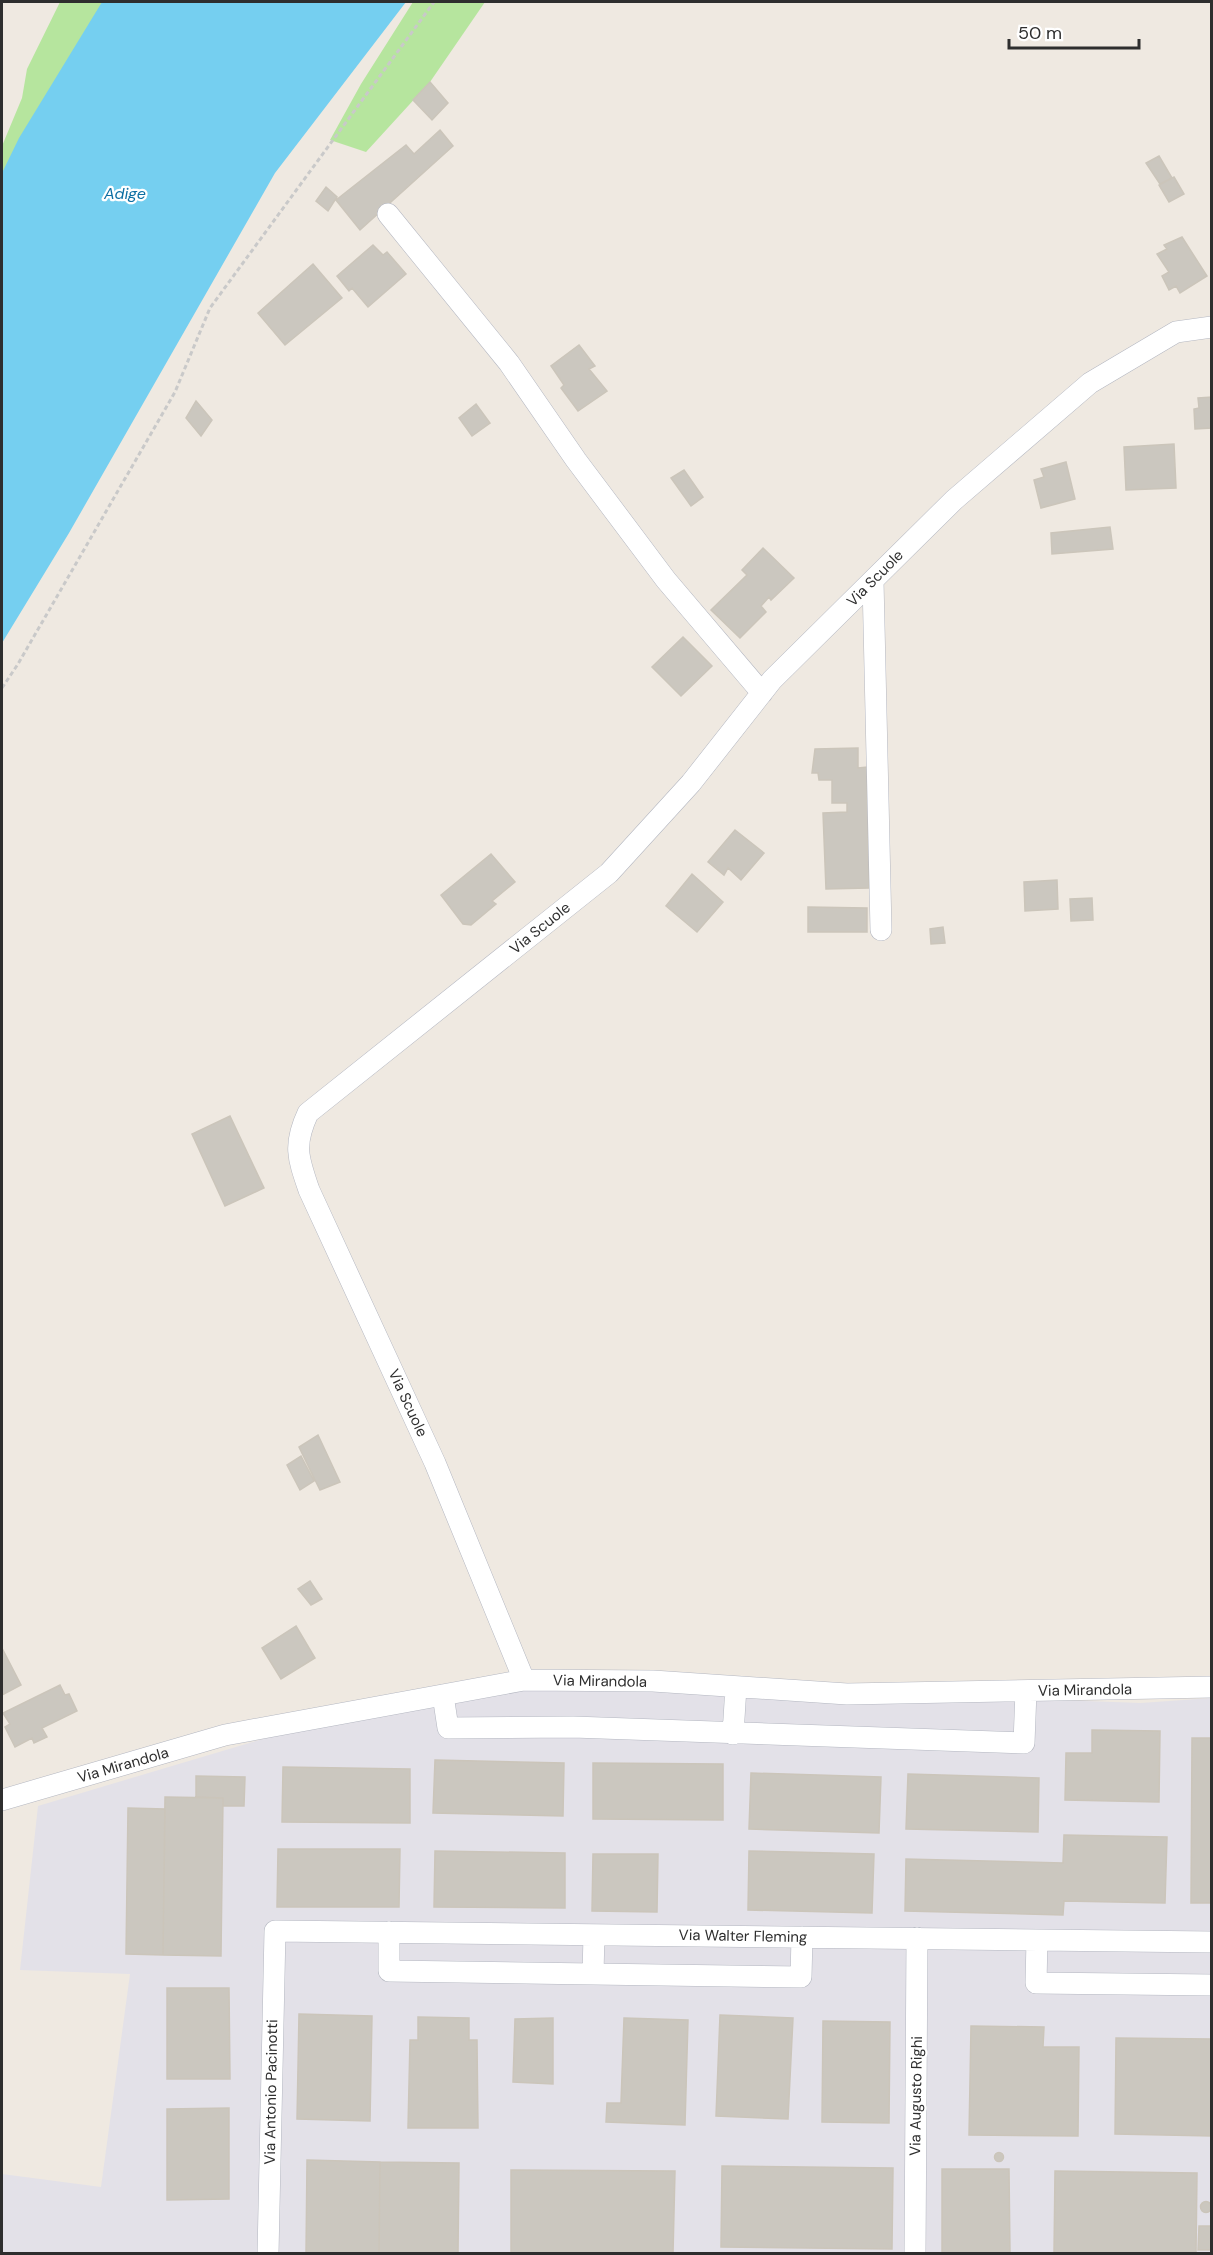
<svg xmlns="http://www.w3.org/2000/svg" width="1213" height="2255" font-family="'DM Sans',sans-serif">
  <rect width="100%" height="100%" fill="#efe9e1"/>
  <path fill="#e3e1e8" d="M573 1683 1141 1703 1211 1698V2253L2 2254V2174L101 2187 130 1974 20 1970 38 1806 346 1714Z"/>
  <path fill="#b6e59e" d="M60 2H141L2 231V146L22 98 27 69Z
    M413 2H485L430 82 366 152 330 140 361 84Z"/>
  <path fill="#75cff0" d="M102 2H406L275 173 69 533 2 643V173L19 138Z"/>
  <path fill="#cbc7bf" stroke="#cbc5ba" stroke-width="1.5" d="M430 82 448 103 432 120 413 100Z
    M440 130 453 146 360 230 336 200 406 145 414 154Z
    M1159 156 1172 178 1160 184 1146 163Z
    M1174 177 1184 194 1169 202 1159 185Z
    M326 187 337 197 328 211 316 201Z
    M1182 237 1207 276 1180 293 1176 286 1169 290 1162 276 1169 272 1157 254 1167 249 1164 245Z
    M373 245 383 255 387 252 406 274 368 307 352 288 349 291 337 276Z
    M313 264 342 298 285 345 258 313Z
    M579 345 595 366 589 369 607 391 578 411 561 388 564 385 551 366Z
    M1212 397V428L1195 429 1194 409 1199 408 1198 398Z
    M196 401 212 420 201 436 186 418Z
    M476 404 490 423 472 436 459 418Z
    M1174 444 1176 488 1126 490 1124 447Z
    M1066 462 1075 499 1041 508 1034 480 1044 477 1041 469Z
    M684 470 703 497 691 506 671 478Z
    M1110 527 1113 549 1052 554 1051 533Z
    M763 548 794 578 771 600 769 597 761 606 766 612 740 638 711 610 747 575 742 570Z
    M683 637 712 666 681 696 652 667Z
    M858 748V768L867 767 869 888 826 889 823 813 847 812V803H832V780H819L818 773H812L815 749Z
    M735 830 764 853 741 880 728 868 724 875 708 862Z
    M491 854 515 882 492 901 496 904 471 925 463 924 441 895Z
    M692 874 723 902 697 932 666 906Z
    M1057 880 1058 909 1025 911 1024 882Z
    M1092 898 1093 920 1071 921 1070 899Z
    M808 907 867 908V932H808Z
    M943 927 945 943 931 944 930 929Z
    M230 1116 264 1188 225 1206 192 1134Z
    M318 1435 340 1482 320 1490 299 1447Z
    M301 1456 314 1481 300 1490 287 1465Z
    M310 1581 322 1599 311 1605 298 1589Z
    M296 1626 315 1658 281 1679 262 1648Z
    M3 1650 21 1685 2 1695V1651Z
    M60 1685 65 1695 69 1694 77 1711 42 1728 47 1737 34 1743 32 1738 15 1747 5 1727 10 1724 3 1713Z
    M1092 1730 1160 1731 1159 1802 1065 1800 1066 1753H1092Z
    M1192 1738H1212V1903H1191Z
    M435 1760 564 1763 563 1816 433 1813Z
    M593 1763 723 1764V1820L593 1819Z
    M283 1767 410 1769V1823L282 1822Z
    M751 1773 881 1777 879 1833 749 1829Z
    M908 1774 1039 1778 1038 1832 906 1829Z
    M196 1776 245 1777 244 1806H223V1798L196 1797Z
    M165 1797 223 1798 221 1956 163 1955Z
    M128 1808 165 1809 163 1955 126 1954Z
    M1064 1835 1167 1837 1165 1903 1064 1901 1063 1915 905 1911 906 1859 1063 1863Z
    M278 1849H400L399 1907H277Z
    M435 1851 565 1853V1908L434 1907Z
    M749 1851 874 1854 872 1913 748 1910Z
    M593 1854H658L657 1912 592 1911Z
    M167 1988H229L230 2079H167Z
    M299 2014 372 2016 370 2121 297 2119Z
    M720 2015 793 2018 788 2119 716 2116Z
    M418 2017 469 2018V2040H477L478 2128H408L410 2040H418Z
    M553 2018V2084L513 2082 515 2019Z
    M624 2018 688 2020 685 2125 606 2122 607 2103H621Z
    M823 2021 890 2022 889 2123 822 2122Z
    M971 2026 1044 2027 1043 2047H1079L1078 2136 969 2135Z
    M1116 2038 1212 2039V2136L1115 2134Z
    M229 2108V2199L167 2200V2109Z
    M994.5 2157a4.5 4.5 0 1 1 9 0a4.5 4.5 0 1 1-9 0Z
    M307 2160 380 2162 379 2254H306Z
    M380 2162 459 2163 458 2254H379Z
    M722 2166 893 2168 892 2249 721 2247Z
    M942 2169H1009L1010 2254H942Z
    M511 2170 675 2171 673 2254H511Z
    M1055 2171 1197 2173 1196 2254H1054Z
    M1200.5 2207a5.5 5.5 0 1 1 11 0a5.5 5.5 0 1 1-11 0Z
    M1199 2226H1212V2250H1198Z"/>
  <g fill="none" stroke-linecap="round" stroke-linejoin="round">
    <defs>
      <path id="minor" d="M388 214 509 363 576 460 666 580 762 693
        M873 581 881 930
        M524 1680 435 1463 309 1190C298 1158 293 1145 308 1113L609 873 691 783 772 680 954 500 1090 383 1176 332 1212 327
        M443 1695 448 1728 573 1727 1024 1743 1026 1691
        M733 1734 736 1687
        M2 1800 225 1735 524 1680 653 1681 847 1694 1212 1687
        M389 1932V1971L801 1977 802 1937
        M1037 1940 1036 1983 1212 1985
        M593 1974 594 1935
        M268 2254 275 1931 1212 1942
        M915 2254 917 1938"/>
    </defs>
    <use href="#minor" stroke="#b4b7c1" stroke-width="22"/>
    <path stroke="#c9c9c9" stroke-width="3" stroke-dasharray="4.5 3" stroke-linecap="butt" d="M2 688 18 664 175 392 210 308 434 2"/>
    <use href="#minor" stroke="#fff" stroke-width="21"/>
  </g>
  <g text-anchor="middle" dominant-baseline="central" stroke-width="4.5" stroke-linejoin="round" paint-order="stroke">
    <g font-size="15" fill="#2e2e2e" stroke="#fff">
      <text transform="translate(875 578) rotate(-45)">Via Scuole</text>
      <text transform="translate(540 928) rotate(-39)">Via Scuole</text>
      <text transform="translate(408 1403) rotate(65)">Via Scuole</text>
      <text transform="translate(600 1681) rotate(1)">Via Mirandola</text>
      <text transform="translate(1085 1690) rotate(-1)">Via Mirandola</text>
      <text transform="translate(123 1765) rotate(-16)">Via Mirandola</text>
      <text transform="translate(743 1936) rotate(1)">Via Walter Fleming</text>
      <text transform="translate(271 2092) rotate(-89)">Via Antonio Pacinotti</text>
      <text transform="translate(916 2096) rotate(-89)">Via Augusto Righi</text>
    </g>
    <g font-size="16" font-style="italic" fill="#0d6fa3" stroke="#fff">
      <text x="125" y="193">Adige</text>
    </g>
  </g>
  <rect width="1213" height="2255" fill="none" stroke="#2e2e2e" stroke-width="6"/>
  <path d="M1009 39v9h130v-9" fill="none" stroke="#2e2e2e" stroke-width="3"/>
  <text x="1018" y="39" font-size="18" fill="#2e2e2e" stroke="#ffffff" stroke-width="4.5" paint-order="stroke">50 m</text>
</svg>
